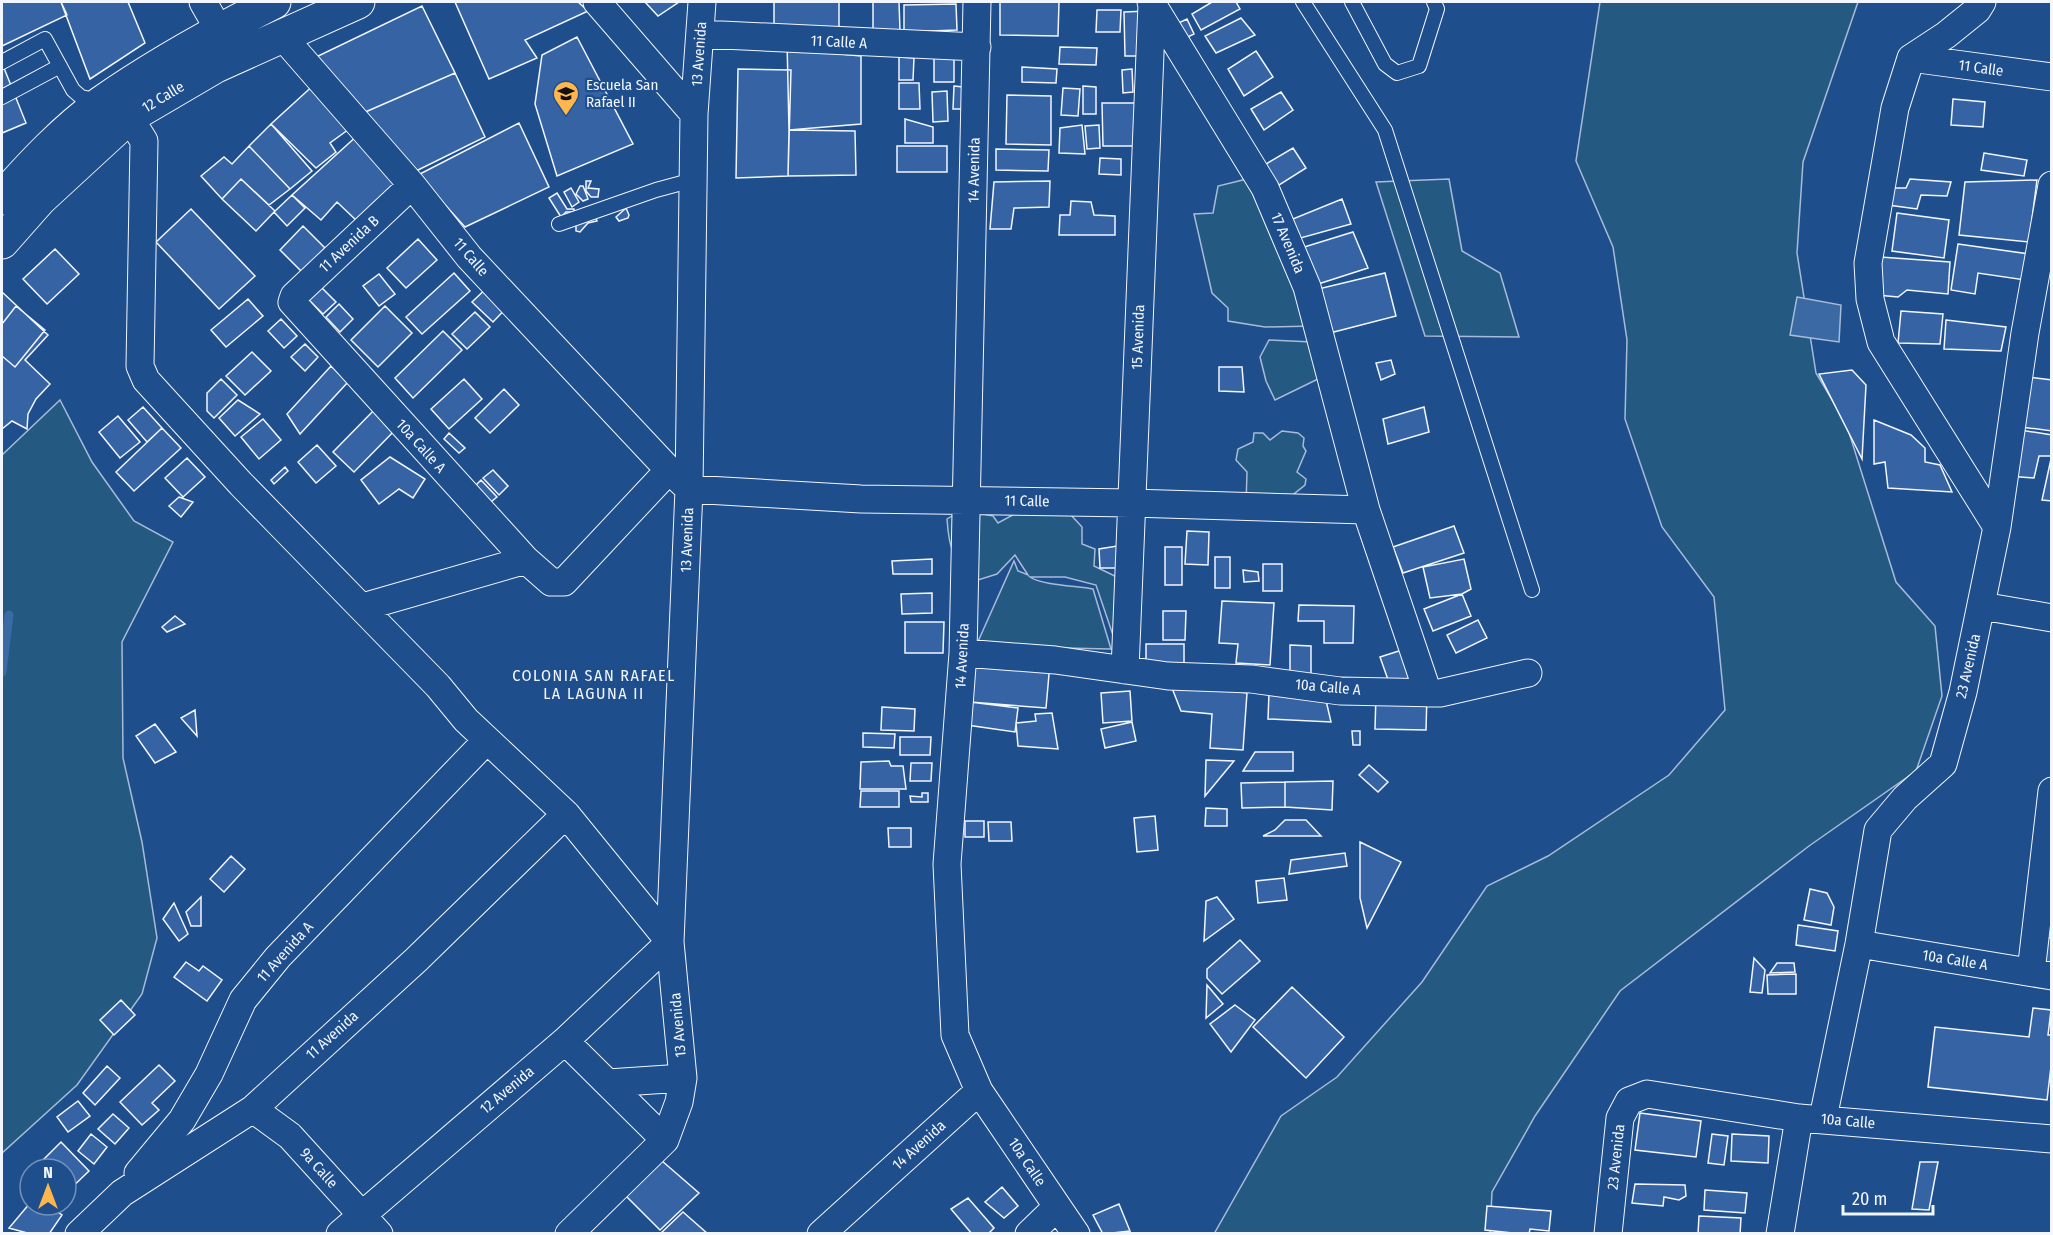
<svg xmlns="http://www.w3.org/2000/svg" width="2053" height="1235" font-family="'Fira Sans Condensed',sans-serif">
  <rect width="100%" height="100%" fill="#1f4e8c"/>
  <path fill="#245a82" stroke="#a8bbd7" stroke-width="1.5" d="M1600 2H1858L1803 162 1797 253 1816 373 1846 423 1896 582 1935 626 1942 696 1916 771 1809 846 1620 991 1535 1116 1492 1192 1490 1233 1214 1234 1281 1116 1337 1077 1422 982 1487 886 1548 856 1669 775 1725 710 1714 597 1662 527 1625 419 1627 340 1613 247 1576 161Z
    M1247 179 1313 326 1265 327 1228 321V308L1212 293 1194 214 1213 213 1218 186Z
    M1449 179 1462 251 1500 273 1519 337 1425 336 1376 182Z
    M1269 340 1312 342 1318 379 1275 400 1266 381 1260 357Z
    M60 400 92 462 134 521 173 542 122 642 123 758 142 842 157 938 142 994 77 1085 2 1153V455Z
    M1282 431 1298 433 1304 438 1303 446 1306 451 1297 472 1306 479 1305 485 1290 497 1246 505 1247 472 1236 460 1238 449 1253 442 1254 433H1263L1270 440Z
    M1022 510 1071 515 1082 527V544L1095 549 1094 566 1119 578 1117 647 1096 585 1065 577H1030C1041 585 1077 586 1093 589L1111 649 976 646 1014 561 1018 571 1028 575 1015 555 997 574 978 580C953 560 949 551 947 519 961 509 978 513 993 516L998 523Z"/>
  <path fill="#3b69a3" stroke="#a8bbd7" stroke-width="1.5" d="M1797 297 1841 305 1839 342 1790 335Z"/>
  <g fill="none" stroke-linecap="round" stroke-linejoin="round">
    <path stroke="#3b69a3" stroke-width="9" d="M2 672 9 615"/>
  </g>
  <path fill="#3563a3" stroke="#f2f6ff" stroke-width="1.5" d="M2 2H61L67 15 2 46Z
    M61 2H128L145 43 90 79Z
    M455 2H578L588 11 525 40 537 58 489 79Z
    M645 2H679L658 16Z
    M774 2H839V34L774 31Z
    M873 2H899L900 31 873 32Z
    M1000 2H1059L1058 36 1000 35Z
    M1212 2H1236L1240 9 1201 30 1192 14Z
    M956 4 957 30 904 32V5Z
    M422 6 455 73 363 113 314 58Z
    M1097 10H1121L1120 32H1096Z
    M1148 11 1149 56H1125L1124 12Z
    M1241 18 1255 35 1216 53 1205 36Z
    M1187 19 1194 34 1180 41 1172 26Z
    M577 37 633 144 557 176 535 104 542 55Z
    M787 41 830 53 861 56V124L789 130Z
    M1060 47 1097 48 1096 65 1059 64Z
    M1256 51 1273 77 1244 96 1228 69Z
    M934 56H954V82H934Z
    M899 57 914 58 913 80H899Z
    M2 63 26 123 2 133Z
    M1022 67 1057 69 1056 83 1022 82Z
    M738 69 791 70 788 176 736 178Z
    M1132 69 1133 92 1123 93 1122 70Z
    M455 73 485 137 416 171 363 113Z
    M317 82 356 124 330 143 336 152 316 168 271 124Z
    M899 83H919L920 109H899Z
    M954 86 963 87 962 109H953Z
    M1083 86 1096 87V114H1083Z
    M1063 88 1080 89 1078 116 1061 115Z
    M947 91 948 121 933 122 932 92Z
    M1281 92 1293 110 1264 130 1251 109Z
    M1007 95 1051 96V145L1006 144Z
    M1953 99 1985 102 1983 127 1951 125Z
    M1102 103H1136L1137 146H1103Z
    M905 119 933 127V143H905Z
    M519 123 549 187 465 227 418 175Z
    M271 124 312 171 290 189 249 146Z
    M1082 125 1085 154 1059 153 1060 128Z
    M1099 125 1100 148 1087 149 1085 126Z
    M789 130 855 131 856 175 788 176Z
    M359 134 401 177 358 222 337 202 321 220 292 195Z
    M249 146 290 189 269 205 241 179 222 199 201 176 224 157 232 164Z
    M897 146H947V172H897Z
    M1293 148 1306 168 1276 187 1266 164Z
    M996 149 1049 150 1048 171 996 170Z
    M1984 153 2027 160 2024 176 1981 170Z
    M1100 158 1121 159V175L1099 174Z
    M241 179 275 211 256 231 222 199Z
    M1910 179 1951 182 1947 196 1921 195 1917 209 1888 205 1891 188H1906Z
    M2037 180 2029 242 1959 235 1965 182Z
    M586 181H591L588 188 599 189 598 197H591L586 191Z
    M1050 181 1049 207 1014 208 1011 229H990L994 182Z
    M580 186H583L587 196 588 199 583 201 576 194Z
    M571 188 579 202 572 207 564 192Z
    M557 193 567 209H574V212H566L561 217 549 198Z
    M292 195 305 208 287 226 274 212Z
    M1342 199 1351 224 1297 239 1283 223Z
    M1071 201 1091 202 1094 215 1115 216V235H1059L1060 215H1070Z
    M626 208 629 215 628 218 619 221 616 217Z
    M191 209 255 276 219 309 156 242Z
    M1897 213 1949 220 1944 258 1892 251Z
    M595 215 597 221 588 223 580 232 576 231V223Z
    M303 226 325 248 302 272 280 250Z
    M1353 232 1368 268 1312 286 1301 248Z
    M418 239 437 260 406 288 387 268Z
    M1958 244 2029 254 2025 280 1978 273 1975 294 1951 290Z
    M55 249 79 274 47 304 23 279Z
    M1880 257 1950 262 1948 294 1907 290 1898 297 1877 295Z
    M454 273 470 291 422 334 406 317Z
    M1385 273 1396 316 1326 334 1314 290Z
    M379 274 395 294 379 306 363 286Z
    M491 284 511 303 493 322 472 302Z
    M321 287 336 302 323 314 308 299Z
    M2 292 48 335 25 360 50 384 36 399 28 414 27 429 12 421 2 429Z
    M248 299 263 316 226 347 211 330Z
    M339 304 353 319 340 332 326 317Z
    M16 306 45 330 15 367 2 356V324Z
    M385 306 412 333 378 367 351 340Z
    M1901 311 1943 314 1940 344 1898 343Z
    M475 312 490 327 467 349 452 334Z
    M281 319 297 336 284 348 268 331Z
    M1946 320 2006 327 2001 351 1944 349Z
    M443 331 462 350 413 398 395 378Z
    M305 344 318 357 305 371 291 357Z
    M252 352 271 371 245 395 226 376Z
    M1391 360 1395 374 1381 380 1376 363Z
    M331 366 348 382 300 434 287 414Z
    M1219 367H1242L1244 392 1219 391Z
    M1852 370 1866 385 1862 459 1819 374Z
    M2021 376 2052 380V431L2014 426Z
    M221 379 237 395 214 418 207 411V393Z
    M464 379 482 399 449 429 431 409Z
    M504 389 519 405 490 433 475 418Z
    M238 400 260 414 235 436 219 418Z
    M379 405 400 425 354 472 333 452Z
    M143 407 162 428 147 442 128 420Z
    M1424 407 1429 432 1388 444 1383 419Z
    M118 416 140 442 120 458 99 432Z
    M263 419 281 440 259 459 241 437Z
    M1874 420 1911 435 1925 448V462L1940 465 1952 492 1888 488 1885 462 1874 464Z
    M162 428 181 448 134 491 116 472Z
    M2014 429 2052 435V456H2039L2034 478 2007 476Z
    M449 433 465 448 459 453 444 439Z
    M317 445 336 466 316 483 298 462Z
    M390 457 425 479 413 498 399 489 379 504 361 480Z
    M187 458 205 477 183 497 165 478Z
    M2051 459 2052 501 2042 500Z
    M285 467 288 471 274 484 271 480Z
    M493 470 508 486 499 495 483 478Z
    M481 480 497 497 487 505 472 489Z
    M179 497 193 502 181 517 169 506Z
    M1454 526 1464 553 1403 573 1393 547Z
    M1187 531 1209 532 1208 565 1185 564Z
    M1117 546 1119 568H1100L1099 549Z
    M1165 547H1182V585H1165Z
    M1215 557H1230V588H1215Z
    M932 559V574H893L892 561Z
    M1464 559 1471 589 1462 594 1430 598 1423 567Z
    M1263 564H1282V591H1263Z
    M1243 570 1258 572 1259 581 1244 582Z
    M932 593V613L902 614 901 594Z
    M1462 594 1471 616 1433 631 1424 609Z
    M1222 601 1274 603 1270 665 1236 663 1238 644 1219 643Z
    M1299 605 1354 606 1353 643H1324V621H1298Z
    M1163 611H1186L1185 640H1163Z
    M175 616 185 624 167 632 162 627Z
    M1478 620 1487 638 1456 653 1447 635Z
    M905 622H944L943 653H905Z
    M1146 644H1184V669H1146Z
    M1290 645 1311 646V675H1290Z
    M1402 650 1413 684 1392 691 1380 657Z
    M971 663H1050L1046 708 970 702Z
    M1170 683 1247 693 1243 750 1210 748 1212 714 1181 711Z
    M1130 691 1132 721 1103 723 1101 693Z
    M1269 693 1325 696 1331 722 1268 719Z
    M1376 694 1427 695 1426 730 1375 729Z
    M970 702 1018 708 1015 732 967 725Z
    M882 707 915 709 914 731 881 730Z
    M195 710 197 736 181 718Z
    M1052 713 1058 749 1018 746 1016 723 1036 721 1035 714Z
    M1132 722 1136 741 1105 748 1101 729Z
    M155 724 176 752 155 763 136 736Z
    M1352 731H1360V745H1353Z
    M863 733 895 734 894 748 863 747Z
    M900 737H931L930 755H900Z
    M1255 752H1293V771H1243Z
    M1206 760 1234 761 1205 796Z
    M889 761 891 766H903L906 789H860L861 762Z
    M911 763H932L931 781H910Z
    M1369 765 1388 782 1378 792 1359 775Z
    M1333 781 1332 810 1285 807V782Z
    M1285 782V807L1242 808 1241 783Z
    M861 791H899V807H860Z
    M922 793H928V802H911L910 796 922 797Z
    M1206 808 1227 809V826H1205Z
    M1155 816 1158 850 1137 852 1134 818Z
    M1285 820H1306L1321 836H1263L1275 830Z
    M965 821H984V837H965Z
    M988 822H1011L1012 841H989Z
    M888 828H911V847H889Z
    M1360 842 1401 862 1367 928 1360 898Z
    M1345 853 1347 866 1289 874 1291 860Z
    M231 856 245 869 224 892 210 879Z
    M1284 878 1287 900 1258 903 1256 881Z
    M1810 889 1827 893 1834 907 1831 925 1804 920Z
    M201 897V926H191L186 912Z
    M1217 897 1234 919 1204 941 1206 901Z
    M174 903 188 934 179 941 163 919Z
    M1798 925 1838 931 1835 951 1796 945Z
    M2042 937 2052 938V966L2039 964Z
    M1240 940 1260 961 1222 994 1207 978V969Z
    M1754 958 1765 970 1762 993 1750 992Z
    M186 962 199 971 203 966 222 980 207 1001 174 977Z
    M1777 963H1794L1795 972 1770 973Z
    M1796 974V994H1768L1767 975Z
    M1207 985 1223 1004 1206 1018Z
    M1292 987 1344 1037 1306 1078 1253 1027Z
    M121 1000 135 1015 114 1035 100 1020Z
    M1235 1005 1255 1020 1231 1052 1210 1024Z
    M2033 1008 2051 1010 2048 1035H2052V1058L2047 1100 1928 1087 1935 1027 2029 1037Z
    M159 1065 175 1081 152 1103 159 1110 142 1125 120 1102Z
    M107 1066 120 1078 95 1105 83 1093Z
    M78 1101 90 1116 68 1132 57 1117Z
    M1640 1113 1701 1121 1696 1157 1635 1150Z
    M113 1114 129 1128 115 1144 98 1129Z
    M91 1134 107 1147 94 1164 78 1151Z
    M1712 1134 1728 1136 1724 1165 1708 1163Z
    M1732 1134 1769 1136 1768 1163 1731 1161Z
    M61 1142 89 1171 66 1193V1169H34Z
    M654 1154 699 1193 660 1230 618 1188Z
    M1920 1162H1938L1929 1210 1912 1209Z
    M1635 1184 1685 1185 1686 1196 1679 1200 1664 1197 1663 1206 1632 1203Z
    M1002 1187 1018 1206 1004 1218 985 1202Z
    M1705 1190 1747 1193 1745 1213 1704 1210Z
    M968 1198 994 1228 988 1234H972L951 1209Z
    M30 1203 47 1205 62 1215 49 1234H31L9 1228Z
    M1119 1204 1130 1231 1103 1234 1093 1215Z
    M1487 1206 1551 1211 1549 1231 1530 1229 1529 1234H1522L1485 1230Z
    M683 1212 708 1234H660Z
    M1699 1216 1741 1218 1740 1234H1698Z"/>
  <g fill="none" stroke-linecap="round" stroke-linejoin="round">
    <defs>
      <path id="service" d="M1303 2 1385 130 1532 590
        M1352 2 1385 64 1397 73 1419 66 1437 9 1434 2
        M2 62 45 39 73 90 81 97 99 101
        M2 97 60 66
        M559 224 656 190 693 180"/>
      <path id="minor" d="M203 2 219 30
        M597 2 694 114
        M977 2 963 653 947 864 955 1035 979 1091 1076 1234
        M1151 2 1265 188 1307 287 1366 510 1428 693
        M1982 2 1977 10 1946 35 1911 58 1895 108 1868 263 1870 299 1881 342 1997 527
        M701 34 977 47
        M282 36 412 185 469 257 669 470
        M1911 58 2052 77
        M129 117 144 141 140 366 146 380 241 484 438 686 466 720 566 814 670 942 565 1041 340 1234
        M412 185 294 296 292 302 526 560 551 582H564L669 470 689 489 861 499 1131 503 1366 510
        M1982 606 2052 618
        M363 607 526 560
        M963 653 1055 660 1168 676 1251 679 1340 691 1440 693 1528 673
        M1125 670 1152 4
        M1859 944 2052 976
        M2031 972 2052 791
        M565 1041 665 1140
        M608 1083 683 1078
        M253 1109 290 1136 379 1234
        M1823 1118 1859 944 1878 830 1905 798 1943 764 1963 692 1997 527 2025 333 2052 185
        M138 1173 182 1120 209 1074 243 1000 278 957 487 740
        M79 1234 122 1193 253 1109 416 960 566 814
        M569 1234 665 1140 679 1102 683 1078 670 942 689 489 694 114 702 2
        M821 1234 979 1091
        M1029 1234 1057 1207
        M1608 1234 1620 1118 1629 1101 1647 1094 1799 1118 2052 1139
        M1780 1234 1799 1118"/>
      <path id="secondary" d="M2 198C32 164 64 130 101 103 155 65 215 32 274 2
        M2 242 40 199 129 117 216 66 358 2"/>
    </defs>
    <use href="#service" stroke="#f2f6ff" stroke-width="16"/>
    <use href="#minor" stroke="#f2f6ff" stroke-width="29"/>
    <use href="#secondary" stroke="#f2f6ff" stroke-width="35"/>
    <use href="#service" stroke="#1f4e8c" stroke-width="14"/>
    <use href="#minor" stroke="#1f4e8c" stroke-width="27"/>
    <use href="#secondary" stroke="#1f4e8c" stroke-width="33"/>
  </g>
  <defs>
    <symbol id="school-pin" viewBox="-11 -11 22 30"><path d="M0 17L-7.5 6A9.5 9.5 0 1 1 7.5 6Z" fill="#ffb74d" stroke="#1f4e8c"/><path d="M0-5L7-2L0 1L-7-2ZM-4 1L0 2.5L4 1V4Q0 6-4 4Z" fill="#111"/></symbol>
  </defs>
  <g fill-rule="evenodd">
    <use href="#school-pin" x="551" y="79" width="30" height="40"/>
  </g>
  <g text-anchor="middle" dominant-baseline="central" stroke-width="4.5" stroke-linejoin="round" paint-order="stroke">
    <g font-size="15" fill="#f2f6ff" stroke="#1f4e8c">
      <text transform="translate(839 42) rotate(3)">11 Calle A</text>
      <text transform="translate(699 54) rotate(-86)">13 Avenida</text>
      <text transform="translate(1981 68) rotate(8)">11 Calle</text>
      <text transform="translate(163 97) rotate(-31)">12 Calle</text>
      <text transform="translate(974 170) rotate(-89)">14 Avenida</text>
      <text transform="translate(1288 243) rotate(67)">17 Avenida</text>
      <text transform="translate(349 244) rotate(-43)">11 Avenida B</text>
      <text transform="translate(471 257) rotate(49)">11 Calle</text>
      <text transform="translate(1138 337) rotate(-88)">15 Avenida</text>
      <text transform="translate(421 446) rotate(48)">10a Calle A</text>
      <text transform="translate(1027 501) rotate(1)">11 Calle</text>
      <text transform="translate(687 540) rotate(-88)">13 Avenida</text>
      <text transform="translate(962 656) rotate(-87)">14 Avenida</text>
      <text transform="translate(1968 666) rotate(-77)">23 Avenida</text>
      <text transform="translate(1328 687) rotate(5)">10a Calle A</text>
      <text transform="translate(285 952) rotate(-48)">11 Avenida A</text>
      <text transform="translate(1955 960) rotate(9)">10a Calle A</text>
      <text transform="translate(678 1025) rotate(-95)">13 Avenida</text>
      <text transform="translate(332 1035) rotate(-42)">11 Avenida</text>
      <text transform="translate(507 1090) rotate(-40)">12 Avenida</text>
      <text transform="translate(1848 1121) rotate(5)">10a Calle</text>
      <text transform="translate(919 1145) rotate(-42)">14 Avenida</text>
      <text transform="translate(1616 1157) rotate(-84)">23 Avenida</text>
      <text transform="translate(1027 1162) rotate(56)">10a Calle</text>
      <text transform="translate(319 1168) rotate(48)">9a Calle</text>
    </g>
    <g font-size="15" fill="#f2f6ff" stroke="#1f4e8c" text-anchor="start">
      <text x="586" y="85">Escuela San<tspan x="586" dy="17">Rafael II</tspan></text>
    </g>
    <g font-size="16" letter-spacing="1.5" fill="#f2f6ff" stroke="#1f4e8c">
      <text x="594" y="675">COLONIA SAN RAFAEL<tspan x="594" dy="18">LA LAGUNA II</tspan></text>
    </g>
  </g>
  <rect width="2053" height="1235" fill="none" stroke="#f2f6ff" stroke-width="6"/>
  <g transform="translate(48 1187)"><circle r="28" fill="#1f4e8c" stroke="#7391ba" stroke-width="1.5"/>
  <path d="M0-4.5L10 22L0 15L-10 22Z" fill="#ffb74d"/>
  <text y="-9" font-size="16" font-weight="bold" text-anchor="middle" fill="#f2f6ff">N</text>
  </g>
  <path d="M1843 1205v9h90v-9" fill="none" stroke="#f2f6ff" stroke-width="3"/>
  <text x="1852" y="1205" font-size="18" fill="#f2f6ff" stroke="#1f4e8c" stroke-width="4.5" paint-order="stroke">20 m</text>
</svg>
